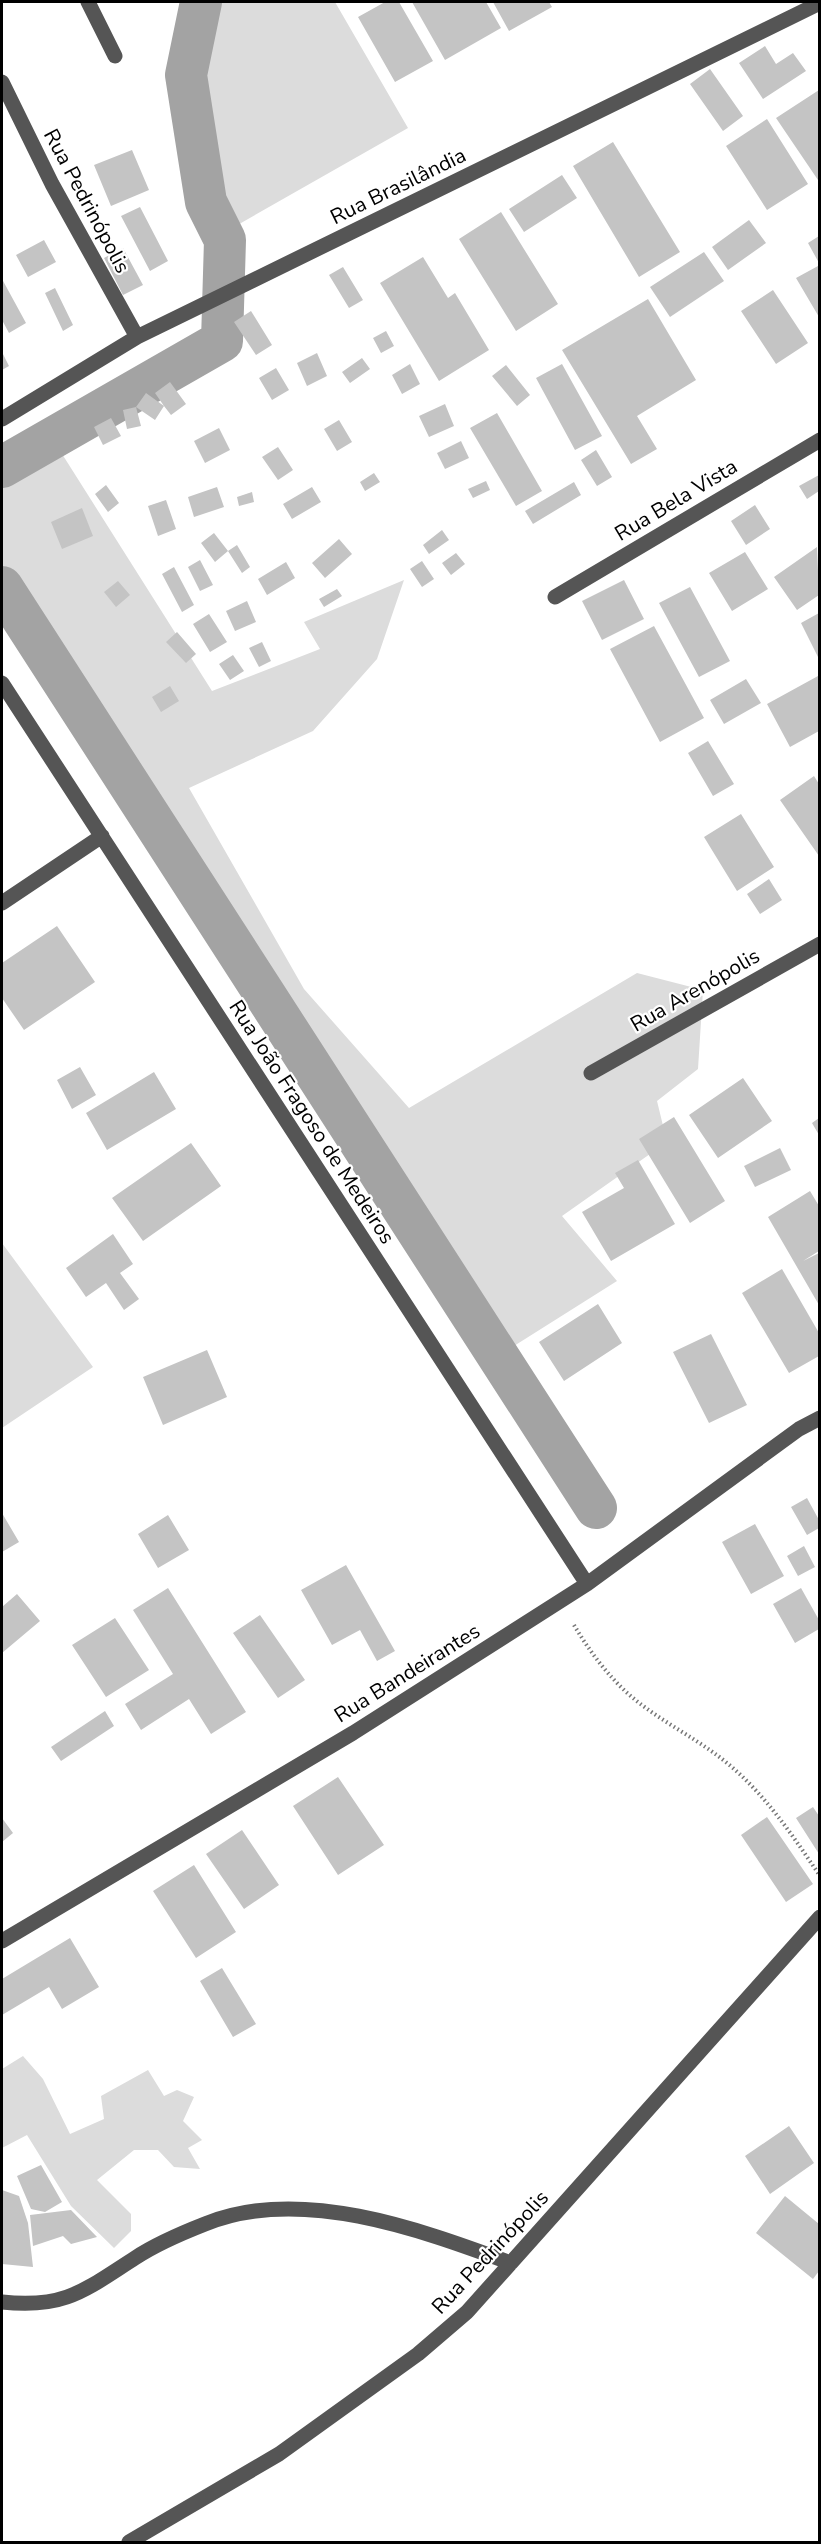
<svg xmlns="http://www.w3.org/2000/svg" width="821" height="2544" font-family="'Nunito Sans',sans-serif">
  <rect width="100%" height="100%" fill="#fff"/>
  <path fill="#dcdcdc" d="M201 2H335L408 128 234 227 192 127 193 42Z
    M57 446 212 691 320 649 304 622 404 580 377 659 313 731 189 788 304 989 409 1108 637 973 703 990 698 1069 657 1101 667 1142 562 1216 617 1281 495 1358 2 592V470Z
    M2 1243 93 1367 2 1428Z
    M23 2056 43 2079 70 2134 104 2119 101 2096 148 2070 164 2096 177 2090 194 2097 183 2121 202 2140 188 2148 200 2169 174 2167 158 2150H134L97 2180 131 2214V2231L114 2248 71 2206 27 2135 2 2148V2069Z"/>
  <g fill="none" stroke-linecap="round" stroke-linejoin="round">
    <path stroke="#a3a3a3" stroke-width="42" d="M2 467 222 341 225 240 206 202 186 75 201 2
      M2 587 596 1508"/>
  </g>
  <path fill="#c4c4c4" d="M385 2H399L433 61 395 82 358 17Z
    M412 2H486L501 28 445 60Z
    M493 2H549L552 7 509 31Z
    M765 46 776 64 793 53 806 71 763 99 739 63Z
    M710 69 743 116 723 131 690 84Z
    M819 90V179L818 180 776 118Z
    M767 119 808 184 767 210 726 146Z
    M613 142 680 252 639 277 573 166Z
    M132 150 149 190 111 206 94 165Z
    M562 175 577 198 524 232 509 209Z
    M140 207 168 261 150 271 121 216Z
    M501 212 558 304 516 331 459 239Z
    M749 220 766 243 728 270 712 247Z
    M819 236V263L808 243Z
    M44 240 56 262 28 277 16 255Z
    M123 248 143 285 123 295 104 258Z
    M704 252 724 281 670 317 650 287Z
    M423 257 448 298 455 293 489 350 439 381 380 283Z
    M818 266 819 269V317L796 278Z
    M343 267 363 300 349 308 329 275Z
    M2 279 26 323 9 333 2 320Z
    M55 288 73 325 63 331 45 293Z
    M773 290 808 343 776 364 741 311Z
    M648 299 696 380 637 416 657 449 631 464 562 350Z
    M251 311 272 345 256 355 234 322Z
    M386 331 394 346 381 353 373 338Z
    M2 352 9 366 2 370Z
    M317 353 327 376 307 386 297 363Z
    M362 358 370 369 350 383 342 372Z
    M410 364 420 384 402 394 392 375Z
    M562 364 602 436 575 450 536 378Z
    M506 365 530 395 517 406 492 376Z
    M276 368 289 390 272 400 259 378Z
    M170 382 186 404 171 415 164 406 155 420 136 407 141 426 127 429 123 410 136 407 146 393 164 406 155 393Z
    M445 404 454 426 429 437 419 416Z
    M497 413 542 491 516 506 470 428Z
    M111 418 121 436 103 445 94 427Z
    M339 420 352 442 337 451 324 429Z
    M219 428 230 450 205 463 194 441Z
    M461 441 469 458 445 469 437 453Z
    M278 447 293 470 278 480 262 457Z
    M596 450 612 477 597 486 581 460Z
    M374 473 380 482 365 491 360 482Z
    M819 475V491L807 499 799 486Z
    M486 481 490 490 473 498 468 489Z
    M574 482 581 495 533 524 525 511Z
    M106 485 119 503 108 512 95 494Z
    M217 487 224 507 194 517 188 497Z
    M312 487 321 502 292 519 283 504Z
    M252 492 254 502 239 506 237 497Z
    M166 500 176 529 158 536 148 506Z
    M755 505 770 529 746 545 731 521Z
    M82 508 93 536 62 549 51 522Z
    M442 530 449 540 429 554 423 545Z
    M214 533 228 551 237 545 250 567 242 573 228 551 215 562 201 543Z
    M339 539 352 554 325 578 312 563Z
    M817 547 819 595 797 610 774 577Z
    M745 552 768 589 732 611 709 573Z
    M456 553 465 564 451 575 442 563Z
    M200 560 213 585 200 591 188 567Z
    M422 561 434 579 422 587 410 569Z
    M286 562 295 578 267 595 258 579Z
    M174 567 194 605 182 612 162 574Z
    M624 580 644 619 602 640 582 601Z
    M118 581 130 595 116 607 104 592Z
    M690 587 730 661 699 677 659 603Z
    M337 589 342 596 324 607 319 599Z
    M247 601 256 622 235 631 226 611Z
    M819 613V659L801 623Z
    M209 614 227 642 210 652 193 624Z
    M654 626 704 718 660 742 610 649Z
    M177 632 196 654 186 663 166 642Z
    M262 642 271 661 259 667 249 648Z
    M233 655 244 671 230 680 219 664Z
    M818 676 819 731 790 747 767 704Z
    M746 679 761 703 724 724 710 700Z
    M170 686 179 701 161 712 152 697Z
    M708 741 734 784 713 796 688 753Z
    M814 776 819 784V856L780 800Z
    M741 814 774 867 737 891 704 837Z
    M769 879 782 900 760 914 747 894Z
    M57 926 95 982 24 1030 2 998V963Z
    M80 1067 96 1095 72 1109 57 1080Z
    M154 1072 176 1109 107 1150 86 1113Z
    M743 1078 772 1121 718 1158 689 1115Z
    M674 1117 725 1201 690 1223 639 1139Z
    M819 1118V1135L812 1123Z
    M191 1143 221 1186 143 1241 112 1198Z
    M780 1148 791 1170 755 1187 744 1166Z
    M638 1160 675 1224 611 1261 582 1212 624 1188 615 1173Z
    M810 1191 819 1206V1251L803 1261 819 1253V1305L768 1217Z
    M113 1234 133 1264 120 1273 139 1299 124 1310 106 1283 86 1297 66 1268Z
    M782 1269 819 1333V1356L789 1373 742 1293Z
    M598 1304 622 1343 564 1381 539 1342Z
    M711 1334 747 1405 709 1423 673 1352Z
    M207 1350 227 1397 163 1425 143 1377Z
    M807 1498 819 1520V1528L807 1535 791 1507Z
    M2 1513 19 1542 2 1552Z
    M168 1515 189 1550 158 1568 138 1534Z
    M755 1524 784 1576 751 1594 722 1542Z
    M804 1546 815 1567 798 1576 787 1556Z
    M346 1565 395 1651 377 1661 360 1630 332 1645 301 1590Z
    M168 1588 246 1712 211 1734 189 1699 141 1730 125 1704 173 1674 133 1610Z
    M801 1588 819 1620V1629L795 1643 773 1604Z
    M17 1594 40 1621 2 1653V1607Z
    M260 1615 305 1680 278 1698 233 1633Z
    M115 1618 149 1670 106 1697 72 1645Z
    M105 1711 114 1726 61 1761 51 1747Z
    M338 1777 384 1845 338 1875 293 1806Z
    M813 1807 819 1816V1854L796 1818Z
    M767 1817 813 1884 786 1902 741 1835Z
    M2 1818 13 1833 2 1842Z
    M242 1830 279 1885 244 1909 206 1854Z
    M194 1865 236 1932 196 1958 153 1891Z
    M70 1938 99 1987 62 2009 49 1987 2 2015V1979Z
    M222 1968 256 2024 233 2037 200 1981Z
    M789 2126 814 2163 770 2194 745 2156Z
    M41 2165 62 2202 45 2212 31 2209 17 2176Z
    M2 2190 19 2196 28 2223 33 2267 2 2264Z
    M785 2196 819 2224V2271L813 2279 756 2233Z
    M71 2210 97 2237 71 2244 63 2236 33 2246 30 2215Z"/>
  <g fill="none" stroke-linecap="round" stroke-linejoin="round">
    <path stroke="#777" stroke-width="4" stroke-dasharray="1.5 3" stroke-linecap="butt" d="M574 1625C587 1647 602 1668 621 1687 650 1716 690 1734 722 1759 763 1791 791 1833 820 1876"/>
    <path stroke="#555" stroke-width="15" d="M88 2 115 56
      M2 82 52 184 137 337
      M2 419 137 337 820 3
      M555 597 820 440
      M2 683 587 1584
      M2 903 102 836
      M591 1073 820 944
      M2 1941 353 1733 587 1584 799 1429 820 1418
      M2 2302C65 2309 85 2290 135 2258 156 2244 182 2233 205 2224 300 2185 421 2230 511 2263
      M129 2542 279 2454 418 2354 467 2312 820 1917"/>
  </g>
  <g text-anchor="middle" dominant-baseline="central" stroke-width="4.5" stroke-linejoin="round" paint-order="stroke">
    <g font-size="21" fill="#000" stroke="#fff">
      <text transform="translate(398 186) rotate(-26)">Rua Brasilândia</text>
      <text transform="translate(87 201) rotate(62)">Rua Pedrinópolis</text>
      <text transform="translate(676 500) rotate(-31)">Rua Bela Vista</text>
      <text transform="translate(695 990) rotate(-30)">Rua Arenópolis</text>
      <text transform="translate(312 1122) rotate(57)">Rua João Fragoso de Medeiros</text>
      <text transform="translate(407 1673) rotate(-32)">Rua Bandeirantes</text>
      <text transform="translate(490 2252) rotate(-47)">Rua Pedrinópolis</text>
    </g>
  </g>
  <rect width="821" height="2544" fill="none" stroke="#000000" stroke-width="6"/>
</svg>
